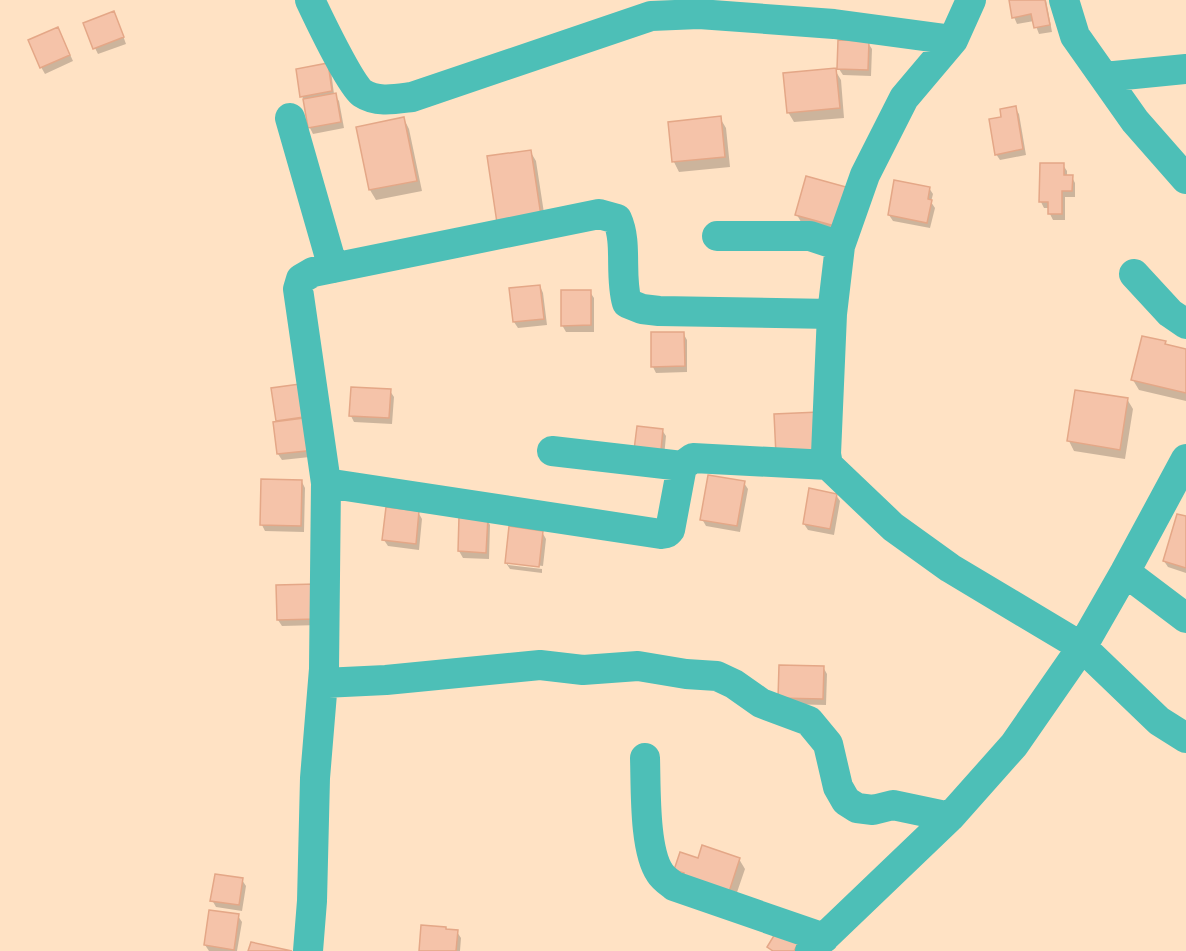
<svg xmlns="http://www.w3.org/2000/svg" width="1186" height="951" font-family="Rubik,sans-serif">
  <rect width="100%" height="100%" fill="#ffe2c4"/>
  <path fill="#0003" d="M1019 0H1046L1052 32 1039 34 1034 21 1017 24 1014 17Z
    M117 19 126 44 98 54 95 48Z
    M61 35 73 61 45 74 41 67Z
    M868 43 872 49 871 76 843 75 839 69Z
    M327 65 331 71 334 94 339 101 344 128 313 134 310 128 305 102 302 96Z
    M835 70 841 80 844 118 794 122 788 112Z
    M1015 108 1019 114 1026 155 1000 160 996 154 1003 118Z
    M720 118 726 128 730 167 679 172 674 162Z
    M404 119 409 129 422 191 376 200 370 190 358 128Z
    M530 151 536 161 546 226 505 232Z
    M1063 165 1067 171V177H1072L1075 183V197H1065V220H1053L1050 214V208H1044L1041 202Z
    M807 178 839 231 801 222 797 215Z
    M929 188 933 194 931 202 935 208 930 228 893 221 889 215Z
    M540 286 543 293 547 325 518 328 514 322Z
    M590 292 594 298V332H566L562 325Z
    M683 333 687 340V372L656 373 653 367Z
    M1165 343 1167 346 1186 351V401L1139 390 1133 380Z
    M307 384 319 456 282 460 278 454V423L273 389Z
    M390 391 394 397 392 424 354 422 351 416Z
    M1127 399 1133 409 1125 459 1074 451 1069 441Z
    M638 428 662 430 666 436 663 467Z
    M302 482 305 488 304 532 265 531 262 525Z
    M744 483 748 489 740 532 706 526 702 519Z
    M836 495 840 501 834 535 808 530 804 524Z
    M418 512 422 519 419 550 388 546 384 540Z
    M460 517 487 519 490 525 489 559 463 558 459 551Z
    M1186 518V573L1168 567 1164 561Z
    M542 532 546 539 543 566 508 562V565L542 569V573L510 569 506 563Z
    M315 585 320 625 282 626 278 620Z
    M823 667 827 674 826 705 783 704Z
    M699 859H739L745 869 733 904 689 890 676 869Z
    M242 880 246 886 242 911 216 907 212 900Z
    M238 916 242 922 237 951H209L205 945Z
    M446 928 447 931 457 932 461 938 460 951H420Z"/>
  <path fill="#f5c3a9" stroke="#e4a787" stroke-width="1.5" d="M1009 0H1045L1050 25 1034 28 1031 14 1012 18Z
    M114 11 124 37 93 49 83 23Z
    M58 27 70 55 40 68 28 40Z
    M838 40 869 41 868 70 837 69Z
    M328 63 332 91 300 97 296 69Z
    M836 68 840 108 787 113 783 73Z
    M336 93 341 122 308 128 303 99Z
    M1016 106 1023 149 995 155 989 119 1001 117 1000 109Z
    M721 116 725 157 672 162 668 122Z
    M404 117 417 181 369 190 356 127Z
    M531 150 541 216 497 223 487 156Z
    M1040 163H1064V175H1073L1072 191H1062V214H1048V202H1039Z
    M806 176 846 187 835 226 795 215Z
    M894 180 930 187 928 199 932 200 927 223 888 215Z
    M540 285 544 319 513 322 509 288Z
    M561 290H591V325L561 326Z
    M651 332H684L685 366 651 367Z
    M1142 336 1166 341 1165 344 1186 349V393L1131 380Z
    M307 383 311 416 276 421 271 388Z
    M351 387 391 389 389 418 349 416Z
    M1075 390 1128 398 1120 450 1067 441Z
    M819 412 821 452 776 455 774 414Z
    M312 417 316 450 277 454 273 422Z
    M637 426 663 429 660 461 633 458Z
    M708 475 745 481 737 526 700 520Z
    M261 479 302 480 301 526 260 525Z
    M809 488 837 494 830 529 803 524Z
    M386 507 419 511 416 544 382 540Z
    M1177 514 1186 516V568L1163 561Z
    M459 516 488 517 486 553 458 551Z
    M509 526 543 531 539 567 505 563Z
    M316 584 317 619 277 620 276 585Z
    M779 665 824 666 823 699 778 698Z
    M702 845 740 858 728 895 682 880 684 873 674 870 680 852 698 858Z
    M215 874 243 878 239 905 210 901Z
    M209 910 239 914 234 950 204 945Z
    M421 925 446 927V929L458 930 456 951H419Z
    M778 929 799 942 794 951H773L767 947Z
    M251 942 292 951H248Z"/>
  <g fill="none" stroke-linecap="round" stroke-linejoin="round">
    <path stroke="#4dbfb7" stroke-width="30" d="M310 0C318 17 351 86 362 93 377 103 396 99 412 97L651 16 699 14 834 24 953 40
      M971 0 953 40 904 98 865 175 840 246 832 314 826 454 828 465 893 527 950 568 1082 647 1159 721 1186 738
      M1064 0 1075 36 1135 121 1186 179
      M1104 77 1186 69
      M290 118 333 268
      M717 236H810L840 246
      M1134 274 1170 313 1186 324
      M552 451 682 466
      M326 483 298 289 301 279 313 272 599 214 617 219C628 243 619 275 627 303L642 309 659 311 832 314
      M1125 572 1186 618
      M323 683 386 680 540 665 583 670 638 666 686 674 717 676 734 684 761 703 809 721 828 744 838 787 846 801 857 808 873 810 893 805 950 817
      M645 758C646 788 644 850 660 873 663 878 669 882 674 886L824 938
      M308 951 312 901 315 778 324 669 326 483 661 534 667 533 670 530 682 466 693 458 828 465
      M810 951 950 817 1014 745 1082 647 1125 572 1186 459"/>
  </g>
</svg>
